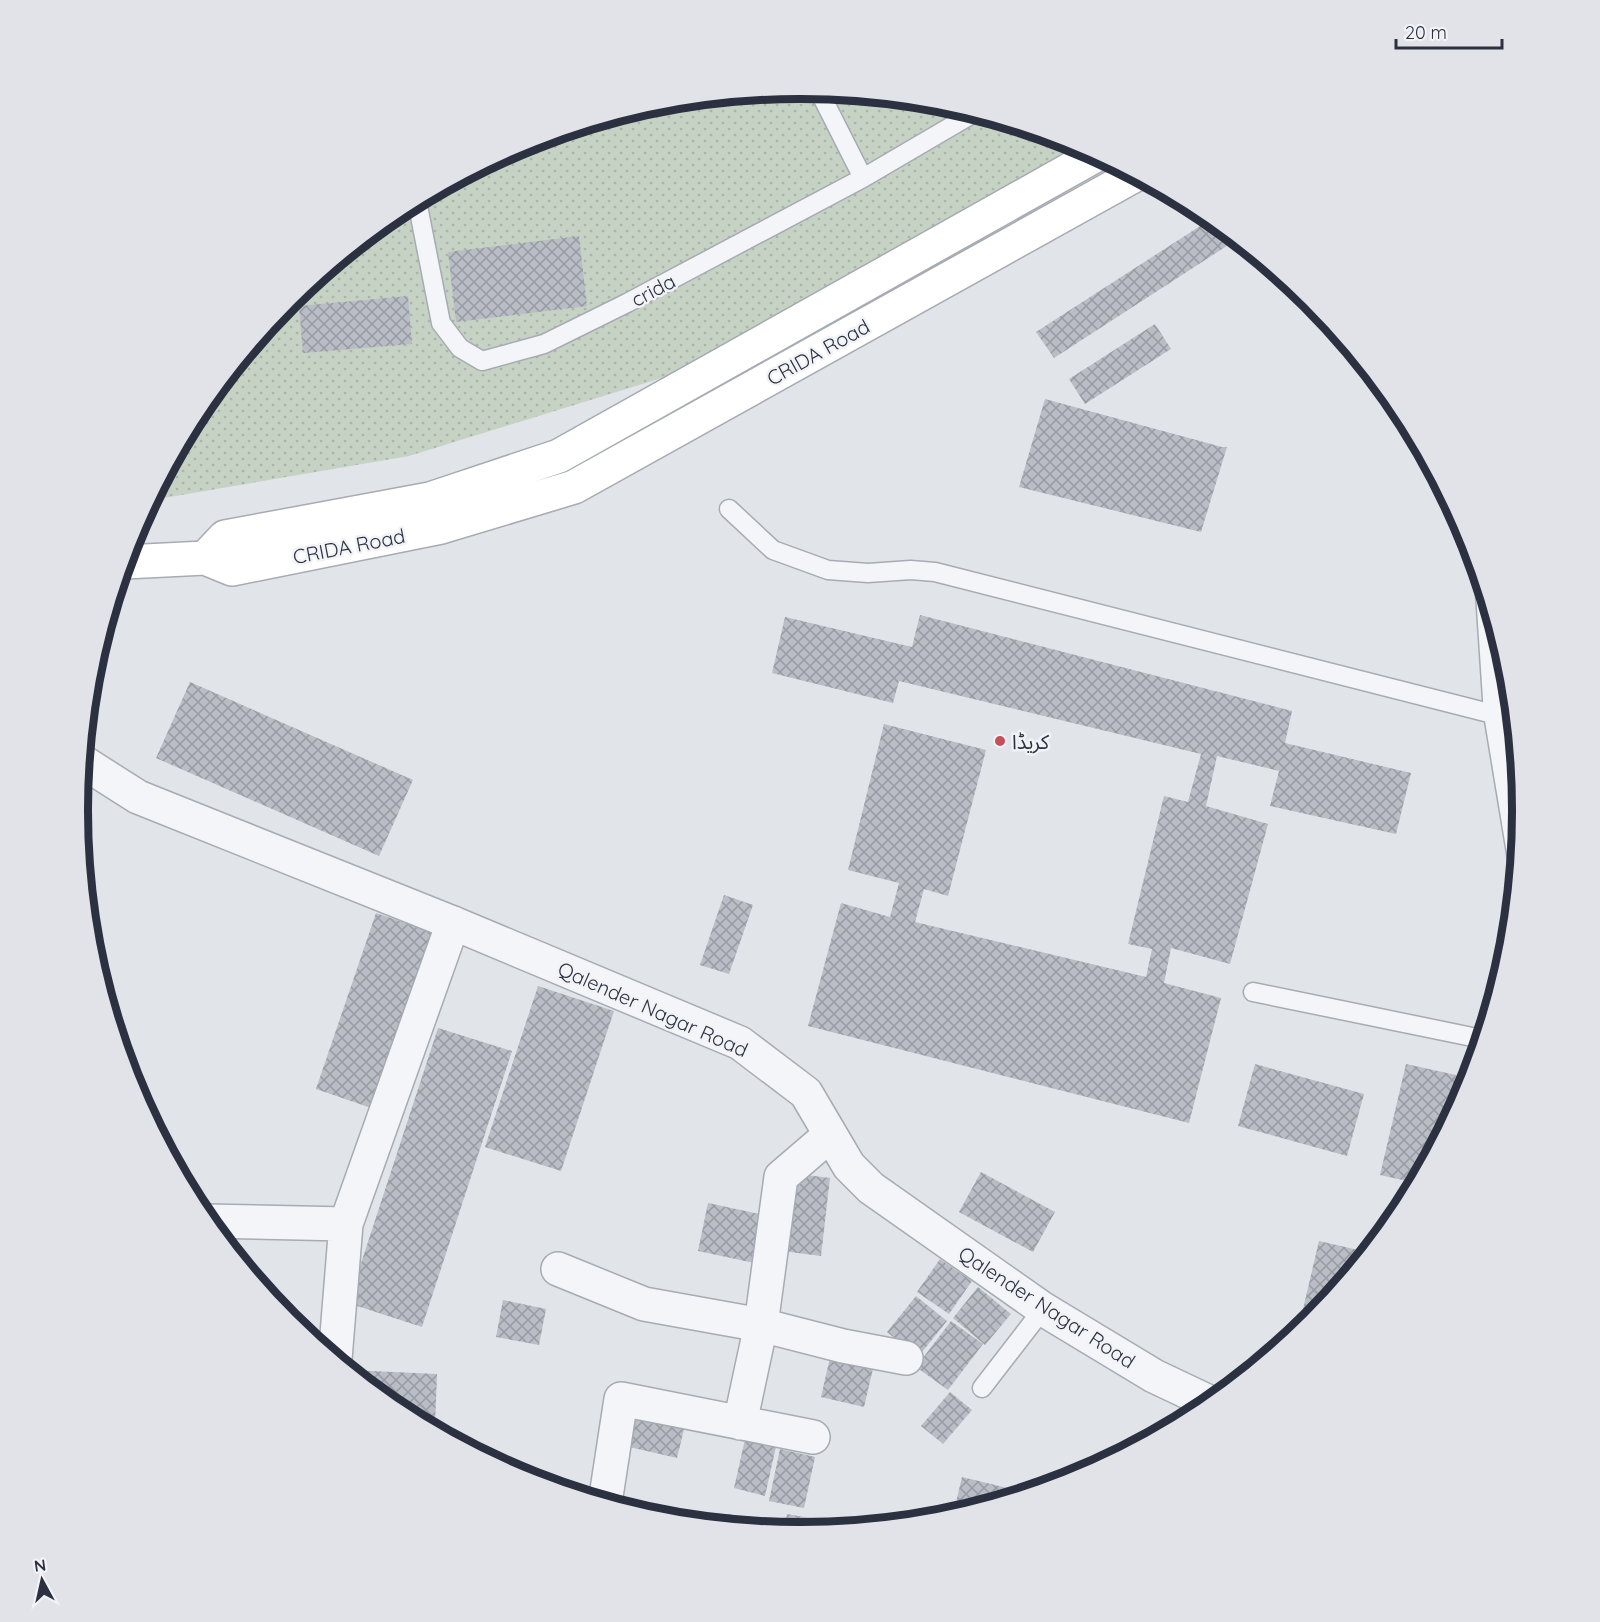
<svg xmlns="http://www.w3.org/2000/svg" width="1600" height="1622" font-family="Quicksand,'Noto Sans Arabic',sans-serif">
  <defs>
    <pattern id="grass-dots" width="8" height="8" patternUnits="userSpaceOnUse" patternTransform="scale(1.5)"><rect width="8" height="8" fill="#c6d2c3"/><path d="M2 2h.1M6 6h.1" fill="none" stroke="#aab5a9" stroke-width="1.8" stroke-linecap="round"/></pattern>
    <pattern id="building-cross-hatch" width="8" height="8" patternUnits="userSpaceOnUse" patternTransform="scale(1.5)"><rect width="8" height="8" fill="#b9bdc5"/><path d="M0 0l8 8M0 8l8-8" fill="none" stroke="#979aa1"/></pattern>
  </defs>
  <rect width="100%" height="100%" fill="#e1e4e9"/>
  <path fill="url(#grass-dots)" d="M800 89 941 103 1080 146 681 372 409 456 152 500 200 410 290 300 399 210 524 144 659 103Z"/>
  <path fill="url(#building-cross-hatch)" d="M1211 219 1236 240 1054 358 1036 332Z
    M579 236 587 306 456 322 448 252Z
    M408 296 412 344 303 353 299 306Z
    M1155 324 1171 349 1085 404 1069 379Z
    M1045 399 1222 447H1227L1201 532 1019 487Z
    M920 615 1292 711 1285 743 1411 773 1396 834 1270 806 1279 771 1217 756 1206 806 1268 824 1230 964 1171 948 1164 983 1221 998 1189 1123 808 1026 841 903 890 917 899 883 848 870 884 724 986 750 948 896 924 889 915 922 1146 977 1152 949 1128 944 1164 796 1188 802 1201 754 899 681 893 703 772 673 785 617 912 647Z
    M190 682 413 780 379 856 156 758Z
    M724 895 753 905 729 974 700 965Z
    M376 913 441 935 380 1111 316 1089Z
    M538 986 614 1011 561 1171 485 1147Z
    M438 1028 512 1051 422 1327 348 1303Z
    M1255 1064 1364 1094 1347 1156 1238 1126Z
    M1406 1064 1456 1075 1443 1133 1416 1183 1380 1175Z
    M981 1172 1055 1212 1033 1252 959 1212Z
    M791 1173 830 1178 821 1256 782 1251Z
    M708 1203 769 1216 759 1264 698 1251Z
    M1319 1241 1367 1252 1308 1324 1300 1322Z
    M940 1259 972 1281 949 1314 917 1292Z
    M978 1287 1011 1314 985 1345 953 1318Z
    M916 1296 947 1321 918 1357 887 1332Z
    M503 1300 546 1309 539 1345 496 1337Z
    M951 1321 983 1344 948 1390 916 1367Z
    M832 1349 875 1360 864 1407 821 1397Z
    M349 1370 437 1374 435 1425 424 1424 399 1411Z
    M950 1392 972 1410 943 1444 921 1426Z
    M635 1408 686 1421 677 1458 625 1446Z
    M746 1435 777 1442 765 1496 734 1488Z
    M780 1449 815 1457 804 1508 769 1501Z
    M962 1477 1028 1493 953 1515Z
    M727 1514 776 1522 774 1530 725 1526Z
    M787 1514 838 1523 837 1529 800 1533 784 1531Z"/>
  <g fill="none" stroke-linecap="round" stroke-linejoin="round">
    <defs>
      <path id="service" d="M819 91 863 178
        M417 201 441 323 460 348 482 361 544 344 627 303 863 178 974 113
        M729 509 773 550 828 570 868 573 911 570 935 572 1493 714 1485 593
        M1493 714 1517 859
        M1253 992 1482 1039
        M982 1388 1043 1309"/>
      <path id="minor" d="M207 1221 346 1224
        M558 1269 644 1304 761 1325 843 1346 906 1358
        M335 1359 346 1224 453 923
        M740 1423 761 1325 781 1177 830 1135
        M605 1503 621 1399 813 1437"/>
      <path id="tertiary" d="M83 762 138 797 453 923 740 1043 806 1093 849 1166 871 1188 1043 1309 1154 1376 1211 1403"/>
      <path id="secondary" d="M205 558 225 537 430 499 559 456 1096 155
        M125 562 205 558 232 569 441 527 574 487 1135 175"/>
    </defs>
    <use href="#service" stroke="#a7abb3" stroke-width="21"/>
    <use href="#minor" stroke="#a7abb3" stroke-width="36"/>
    <use href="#tertiary" stroke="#a7abb3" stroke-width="36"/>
    <use href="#secondary" stroke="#a7abb3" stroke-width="36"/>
    <use href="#service" stroke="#f4f5f8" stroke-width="18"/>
    <use href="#minor" stroke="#f4f5f8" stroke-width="33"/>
    <use href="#tertiary" stroke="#f4f5f8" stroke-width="33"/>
    <use href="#secondary" stroke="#fff" stroke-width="33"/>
  </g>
  <circle fill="#c54f5a" stroke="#f1f3f7" stroke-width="2" cx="1000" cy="741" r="6"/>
  <g text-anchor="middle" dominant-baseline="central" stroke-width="5" stroke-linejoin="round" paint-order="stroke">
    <g font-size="20" fill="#2b3140" stroke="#f1f3f7">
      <text transform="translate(653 290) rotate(-28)">crida</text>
      <text transform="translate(818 352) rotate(-29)">CRIDA Road</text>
      <text transform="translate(349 546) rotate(-11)">CRIDA Road</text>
      <text transform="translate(653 1009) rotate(24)">Qalender Nagar Road</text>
      <text transform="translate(1047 1307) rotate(33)">Qalender Nagar Road</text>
    </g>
    <g font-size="20" fill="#2b3140" stroke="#f1f3f7" text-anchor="start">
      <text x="1012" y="741">کریڈا</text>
    </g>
  </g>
  <path d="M0 0H1600V1622H0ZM799 99H801A711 711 0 0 1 1512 810V811A711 711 0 0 1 801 1522H799A711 711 0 0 1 88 811V810A711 711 0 0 1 799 99Z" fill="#e1e3e8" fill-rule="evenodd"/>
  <path fill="none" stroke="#2b3140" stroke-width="8" d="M799 99H801A711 711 0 0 1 1512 810V811A711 711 0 0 1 801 1522H799A711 711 0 0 1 88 811V810A711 711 0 0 1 799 99Z"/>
  <g transform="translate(42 1580) rotate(352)" stroke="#f1f3f7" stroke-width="4.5" paint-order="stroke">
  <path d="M0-4.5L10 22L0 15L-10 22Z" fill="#2b3140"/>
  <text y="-9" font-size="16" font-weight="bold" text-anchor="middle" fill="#2b3140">N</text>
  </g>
  <path d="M1396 39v9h106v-9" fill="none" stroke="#2b3140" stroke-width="3"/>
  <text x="1405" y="39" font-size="18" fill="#2b3140" stroke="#f1f3f7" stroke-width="4.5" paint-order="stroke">20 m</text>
</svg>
